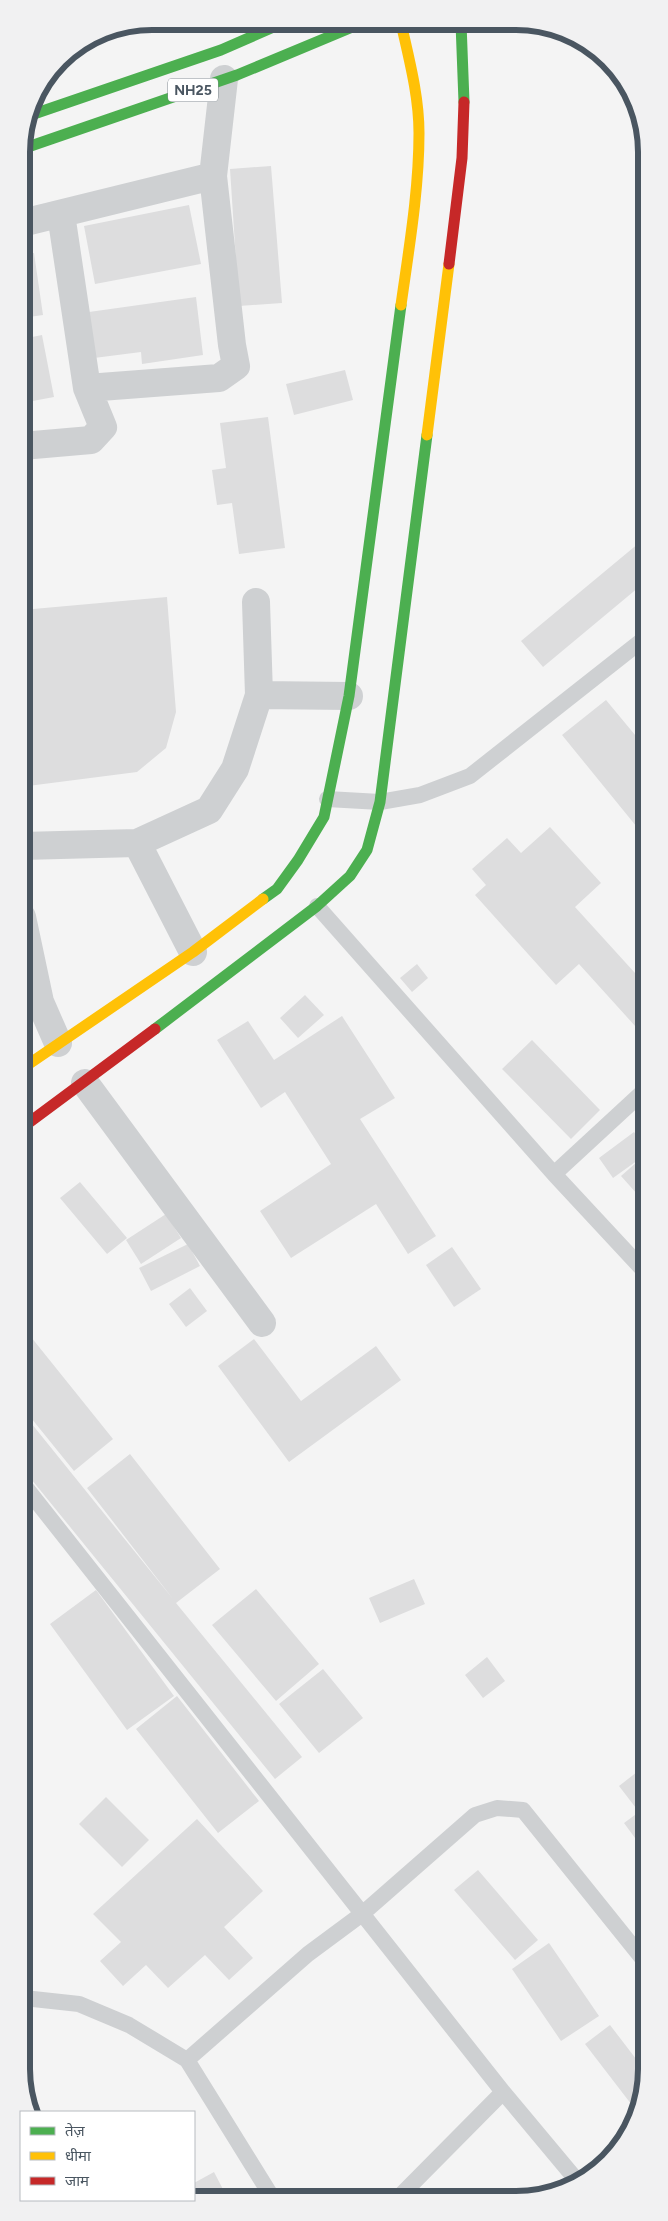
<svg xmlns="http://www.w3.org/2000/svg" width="668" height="2221" font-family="Figtree,'Noto Sans Devanagari',sans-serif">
  <rect width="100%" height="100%" fill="#f4f4f4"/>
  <path fill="#ddddde" d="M271 166 282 303 239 306 230 169Z
    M189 205 201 264 95 284 84 226Z
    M34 253 43 315 22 318V255Z
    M196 297 203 355 142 364 141 352 94 358 89 312Z
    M42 335 54 397 22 403V339Z
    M345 370 353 400 294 415 286 384Z
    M268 417 285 548 239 554 232 503 217 505 212 470 226 468 220 423Z
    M645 538V582L543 667 521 641Z
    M167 597 176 712 166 748 137 772 28 786 22 762V610Z
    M606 700 645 747V837L562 735Z
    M550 827 601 883 575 907 645 984V1037L579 964 556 985 475 895 486 885 472 869 507 838 521 853Z
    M417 964 428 978 412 992 400 978Z
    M305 995 324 1015 298 1038 280 1018Z
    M342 1016 395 1098 360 1119 436 1236 408 1254 376 1204 291 1258 260 1211 331 1164 285 1092 261 1108 217 1040 248 1021 274 1060Z
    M532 1040 600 1110 571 1139 502 1069Z
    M634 1132 645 1148V1155L613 1178 599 1158Z
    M645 1155V1157L646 1204 621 1176Z
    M80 1182 127 1238 107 1254 60 1198Z
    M166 1214 181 1238 141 1264 126 1240Z
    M188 1244 200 1266 151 1291 139 1268Z
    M452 1247 481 1289 454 1307 426 1265Z
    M190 1288 207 1311 186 1327 169 1304Z
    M23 1327 113 1439 74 1471 23 1408Z
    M254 1339 301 1401 376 1346 401 1380 289 1462 218 1366Z
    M23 1413 173 1599 87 1488 130 1454 220 1569 176 1603 302 1757 275 1779 23 1469Z
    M414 1579 425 1604 380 1623 369 1598Z
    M256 1589 319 1664 276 1701 212 1625Z
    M96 1590 174 1696 127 1730 50 1624Z
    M487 1657 505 1681 483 1698 465 1675Z
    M323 1669 363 1718 319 1753 279 1704Z
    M177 1696 259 1801 218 1833 136 1729Z
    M646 1765V1853L624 1823 639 1812 619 1786Z
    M106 1797 149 1840 122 1867 79 1824Z
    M197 1819 263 1891 224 1927 253 1958 229 1980 205 1955 168 1988 146 1965 123 1986 100 1961 121 1942 93 1914Z
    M478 1870 538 1940 515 1960 454 1890Z
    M549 1943 599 2016 561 2041 512 1969Z
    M610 2025 646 2072 638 2113 585 2044Z
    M214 2172 227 2197H194V2183Z"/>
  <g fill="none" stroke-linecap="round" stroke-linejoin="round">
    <path stroke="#ced0d2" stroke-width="16" d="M327 799 380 802 420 795 470 776 645 638
      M317 906 554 1174 646 1273
      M554 1174 645 1090
      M23 1484 503 2092 399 2197
      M24 1998 79 2004 129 2025 187 2060 272 2197
      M187 2060 308 1954 362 1914 475 1815 497 1808 523 1810 646 1963
      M503 2092 579 2183"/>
    <path stroke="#ced0d2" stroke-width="28" d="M22 223 213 176 224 79
      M87 388 219 378 236 366 232 345 213 176
      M22 446 91 440 103 427 87 388 61 214
      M259 695 349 696
      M22 846 137 843
      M22 917 40 1002 58 1043
      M193 952 137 843 209 810 235 769 259 695 256 602
      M85 1083 262 1323"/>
    <path stroke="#4caf50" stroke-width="11" d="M461 23 464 102
      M28 116 221 50 285 22
      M22 149 237 75 362 23
      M263 899 277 889 298 860 324 817 349 696 401 305
      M155 1029 317 906 350 876 367 850 380 802 427 435"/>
    <path stroke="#ffc107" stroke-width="11" d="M401 305C409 248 419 190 419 133 419 96 409 59 401 23
      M427 435 449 264
      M23 1068 193 952 263 899"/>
    <path stroke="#c62828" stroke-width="11" d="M449 264 462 158 464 102
      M23 1127 155 1029"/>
  </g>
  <g text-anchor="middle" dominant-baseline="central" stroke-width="4" stroke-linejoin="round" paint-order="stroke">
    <rect fill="#fff" stroke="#808990" stroke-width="1" x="168" y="78.5" width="50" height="23" rx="4"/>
    <g font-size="14" font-weight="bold" fill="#4a5661">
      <text x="193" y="90">NH25</text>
    </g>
  </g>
  <path d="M0 0H668V2221H0ZM152 30H516A122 122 0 0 1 638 152V2069A122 122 0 0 1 516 2191H152A122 122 0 0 1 30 2069V152A122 122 0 0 1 152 30Z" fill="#f1f1f2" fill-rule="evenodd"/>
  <path fill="none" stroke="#4a5661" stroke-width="6" d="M152 30H516A122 122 0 0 1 638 152V2069A122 122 0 0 1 516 2191H152A122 122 0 0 1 30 2069V152A122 122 0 0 1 152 30Z"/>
  <rect x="20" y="2111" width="175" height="90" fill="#ffffff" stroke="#b7bbc0"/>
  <rect x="30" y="2127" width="25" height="8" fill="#4caf50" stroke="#b7bbc0"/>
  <text x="65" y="2136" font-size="15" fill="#4a5661">तेज़</text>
  <rect x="30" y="2152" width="25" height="8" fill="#ffc107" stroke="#b7bbc0"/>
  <text x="65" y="2161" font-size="15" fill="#4a5661">धीमा</text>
  <rect x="30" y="2177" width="25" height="8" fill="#c62828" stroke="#b7bbc0"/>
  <text x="65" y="2186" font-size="15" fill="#4a5661">जाम</text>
</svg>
